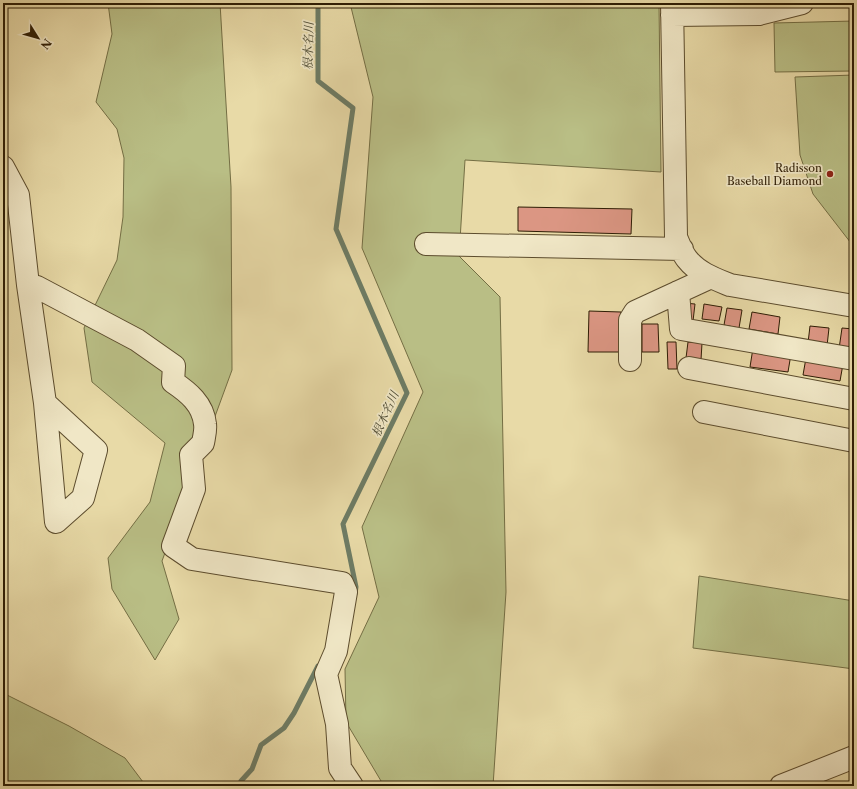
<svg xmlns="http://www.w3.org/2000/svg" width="857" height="789" font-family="'Libre Caslon Text','Noto Serif JP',serif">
  <rect width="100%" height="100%" fill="#e8daa7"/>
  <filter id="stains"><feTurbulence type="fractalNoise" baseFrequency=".005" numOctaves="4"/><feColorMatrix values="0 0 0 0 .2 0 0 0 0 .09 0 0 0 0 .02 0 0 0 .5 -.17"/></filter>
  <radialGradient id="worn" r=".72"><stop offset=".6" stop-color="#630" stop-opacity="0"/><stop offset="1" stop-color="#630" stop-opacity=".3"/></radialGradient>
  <path fill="#b9be85" stroke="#746e44" d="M108 3H220L231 187 232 370 162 561 179 619 155 660 112 589 108 558 150 502 165 443 92 382 84 328 117 260 123 217 124 158 117 129 96 102 112 34Z
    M350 3H659L661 172 465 160 459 256 500 297 506 592 493 786H384L346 722 345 669 379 597 362 527 423 392 362 248 373 97Z
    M854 21V71L775 72 774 23Z
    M854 75V247L813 194 800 155 795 77Z
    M699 576 854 601V669L693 648Z
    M3 693 69 726 125 758 146 786H3Z"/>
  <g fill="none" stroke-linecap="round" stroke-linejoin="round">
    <path stroke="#6d7c65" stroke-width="5" d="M318 3V81L353 108 336 229 407 393 343 524 356 587 355 594
      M243 786 241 781 252 769 261 745 284 728 294 713 318 666"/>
  </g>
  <path fill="#db9683" stroke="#2e1d04" d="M518 207 632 209 631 234 518 231Z
    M684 303 695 304 693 321 682 320Z
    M704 304 722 307 719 321 702 319Z
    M727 308 742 310 739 328 724 325Z
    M589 311 621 312 620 352H588Z
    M752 312 780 317 778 334 749 329Z
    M642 324H658L659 352H642Z
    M810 326 829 328 827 346 808 343Z
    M842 328 854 329V351L839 349Z
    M667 342H676L677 369H668Z
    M688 342 702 343 701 360 686 358Z
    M753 348 791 354 788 372 750 367Z
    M806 358 843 364 840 381 803 375Z
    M854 367V383L851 382Z"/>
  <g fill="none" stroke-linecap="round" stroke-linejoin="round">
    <defs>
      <path id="minor" d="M672 3 676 237C679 244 682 253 687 259 698 273 715 279 730 285L854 306
        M672 15 759 14 802 3
        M3 167 18 195 28 285 45 403
        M426 244 682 249
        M28 285 37 287 137 340 174 366 173 382C188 392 203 404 205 424 206 430 204 437 203 443L191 455 194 489 173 546 192 559 342 583 346 592 336 651 326 674 337 724 340 768 352 786
        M678 292 681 329 854 359
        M630 360V320L635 312 711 277
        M689 368 854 399
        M45 403 96 450 83 498 56 522Z
        M704 412 854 441
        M781 786 854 757"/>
    </defs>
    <use href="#minor" stroke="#5c4c2d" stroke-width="24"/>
    <use href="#minor" stroke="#f0e7c6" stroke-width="22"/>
  </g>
  <circle fill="#8f2418" stroke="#f0e7c6" stroke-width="1.5" cx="830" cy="174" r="4"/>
  <g text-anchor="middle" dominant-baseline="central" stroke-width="3.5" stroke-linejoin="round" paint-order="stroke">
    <g font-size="11" fill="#2e1d04" stroke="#f0e7c6" text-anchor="end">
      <text x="822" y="168">Radisson<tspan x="822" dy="13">Baseball Diamond</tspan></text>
    </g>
    <g font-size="12" font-style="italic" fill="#4e4c35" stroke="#f0e7c6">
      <text transform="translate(308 46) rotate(-89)">根木名川</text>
      <text transform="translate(385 414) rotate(-66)">根木名川</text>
    </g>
  </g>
  <rect width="857" height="789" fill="none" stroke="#e8daa7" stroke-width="16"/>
  <rect x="4" y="4" width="849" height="781" fill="none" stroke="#2e1d04" stroke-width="2"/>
  <rect x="8" y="8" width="841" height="773" fill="none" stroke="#2e1d04"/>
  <g transform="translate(38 38) rotate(127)" stroke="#f0e7c6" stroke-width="3" paint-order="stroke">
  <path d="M0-3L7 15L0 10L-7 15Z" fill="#2e1d04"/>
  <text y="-6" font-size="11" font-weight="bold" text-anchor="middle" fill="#2e1d04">N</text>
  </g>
  <rect width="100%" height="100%" filter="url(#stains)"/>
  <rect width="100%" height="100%" fill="url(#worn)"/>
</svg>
